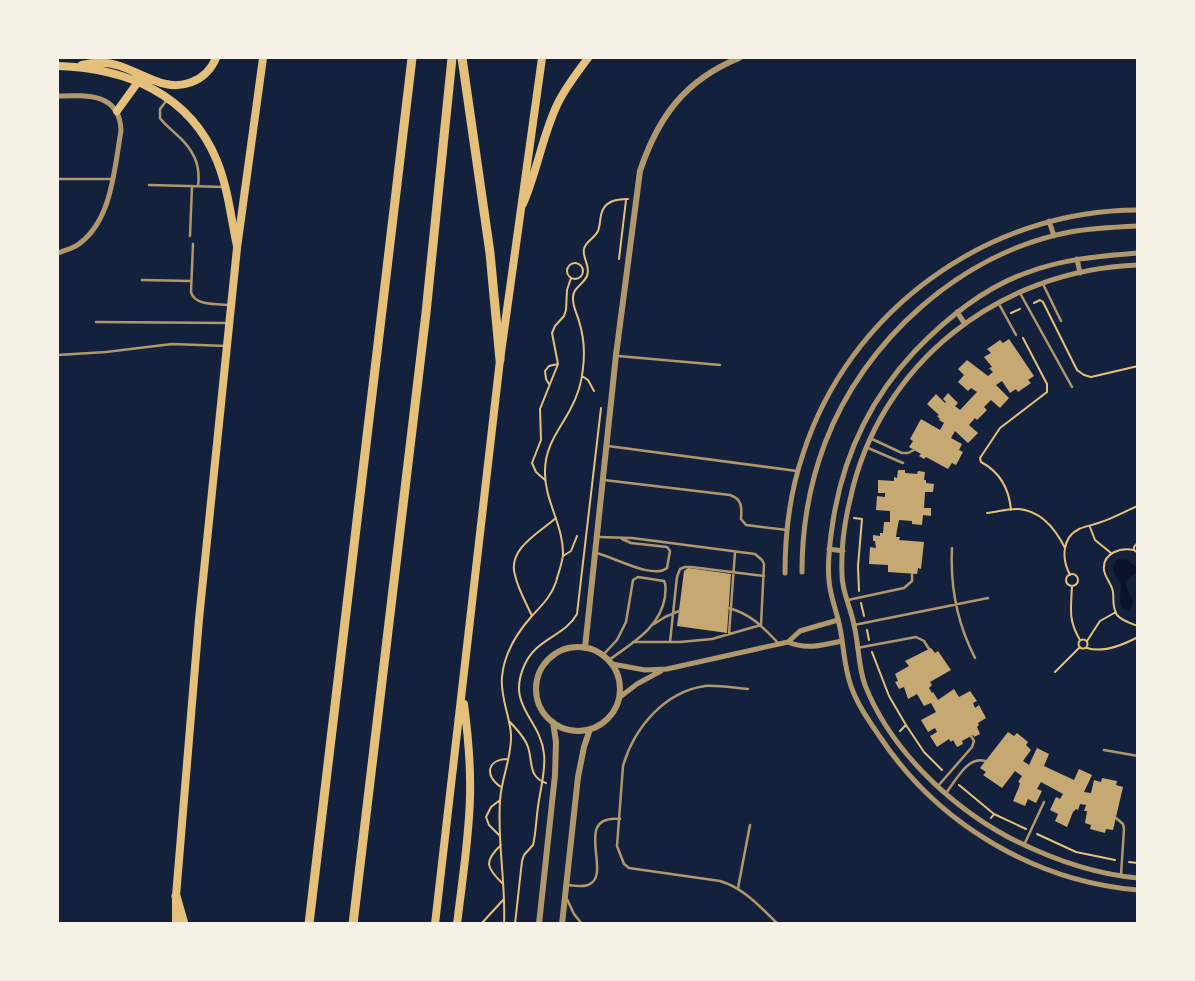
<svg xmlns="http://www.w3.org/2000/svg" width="1195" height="981" font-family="'Alegreya Sans',sans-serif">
  <rect width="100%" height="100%" fill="#14213d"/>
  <path fill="#0b132b" d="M1117 559 1127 560 1137 567V573C1119 582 1129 590 1133 602L1132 607 1128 610 1123 608 1120 602 1121 584C1115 574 1109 570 1117 559Z"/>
  <path fill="#c6a872" d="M1009 339 1034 376 1028 380 1031 383 1018 392 1016 389 1010 393 1002 381 996 385 1009 398 1000 408 991 400 984 407 987 410 977 420 975 418 969 425 978 433 968 443 955 431 951 438 962 444 959 450 963 452 956 465 952 463 948 469 926 457 924 459 919 456 921 454 909 447 913 441 910 439 921 419 940 430 944 423 939 420 940 419 937 416 939 415 927 404 936 394 945 403 946 402 943 399 948 393 958 403 955 406 960 410 977 392 971 388 968 391 958 382 964 375 958 369 967 360 988 376 993 372 989 368 992 367 984 357 991 353 987 349 1000 340 1003 343Z
    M898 470H905V473L917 474 918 471 925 472 924 480H926V483L934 484 933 492H925L924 508H931V516L923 515 922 525 912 524V521L899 520 897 530 896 537H900L899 540 924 542 921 569 918 568 917 574 888 572V565L869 564 870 547 876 548 875 541H873V535L880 536V533H883L884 522H890V511L876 510 877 496 885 497V493H878V480L894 481V477L897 478Z
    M688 568 731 574 727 633 677 626 684 571Z
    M931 648 935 653 938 651 951 670 930 682 932 685 929 688 932 693 933 692 938 700 954 689 959 697 970 691 977 701 973 703 975 708 979 705 986 718 978 723 979 725 977 727 980 734 974 737 973 735 962 741 963 744 957 747 953 740 951 742 949 739 937 747 930 736 937 732 935 728 928 732 921 720 936 712 931 703 924 706 917 694 908 699 904 687 899 689 895 682 898 681 895 674 909 666 905 661Z
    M1008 732 1014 736 1017 733 1028 742 1026 745 1031 750 1023 761 1029 765 1037 748 1049 754 1044 766 1074 780 1079 769 1092 775 1084 792 1091 793 1094 780 1101 782 1102 778 1117 781 1116 785 1123 787 1113 830 1106 829 1105 833 1090 829 1091 825 1085 823 1087 811H1084L1086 805 1080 804 1078 810 1076 809 1073 812 1067 827 1055 821 1058 814 1050 810 1056 797 1060 799 1063 794 1041 782 1037 789 1042 791 1036 803 1028 799 1025 806 1013 801 1019 787 1020 783 1018 782 1022 776 1015 771 1002 788 983 775 986 772 980 768Z"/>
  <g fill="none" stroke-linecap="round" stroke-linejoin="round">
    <path stroke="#e5c07b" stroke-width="2" d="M619 259 626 200
      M567 271a8 8 0 1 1 16 0a8 8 0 1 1-16 0Z
      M1034 303 1040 300 1043 302 1077 370 1084 375 1091 377 1138 366
      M1011 313 1020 309
      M582 376 588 380 594 391
      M549 384 546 379 545 371 549 366 558 364
      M545 480 536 472 532 463 541 440 540 409 558 364 552 333 555 326 564 316 566 310 567 290 571 278
      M1011 510C1009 488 1000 472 981 462L980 458 1000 428 1047 392V384L1023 338
      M987 513C998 512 1008 508 1019 509 1041 511 1056 530 1065 548
      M854 518 862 519 858 566 859 591
      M1090 527 1095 540 1111 553
      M1138 542 1134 547V550L1138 553
      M1134 550C1121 547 1102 553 1104 570 1105 578 1112 584 1113 592 1114 600 1112 607 1117 615 1122 621 1130 623 1138 626
      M563 556 571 551 577 536
      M1066 580a6 6 0 1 1 12 0a6 6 0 1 1-12 0Z
      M1070 575C1062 560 1061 538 1079 529 1085 526 1094 525 1101 522 1114 518 1125 511 1138 506
      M1072 586C1071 609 1068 620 1080 640
      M861 603 864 616
      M532 616C526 603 518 589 515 575 507 549 540 532 556 518
      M867 630 869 640
      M1078.5 644a4.5 4.5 0 1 1 9 0a4.5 4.5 0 1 1-9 0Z
      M1087 641 1100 621 1116 612
      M1087 648C1103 653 1123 645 1138 637
      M872 652 889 696 906 725 900 731
      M1055 672 1080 647
      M510 722C516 729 525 737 528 747 533 762 528 777 546 783
      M906 725 924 752 942 770
      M959 785 994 814 991 818
      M501 787C484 776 487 759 508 759
      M500 800 491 807 486 817 489 825 500 836
      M994 814 1026 829
      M1037 834 1076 852 1115 860
      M501 845C483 862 487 868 502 883
      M1129 862 1138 863
      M481 924 504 899
      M504 924C506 883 497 842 500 801 501 779 512 757 511 735 510 715 500 698 502 677 504 655 516 634 531 617 541 606 551 597 556 582 558 574 562 564 563 555 564 526 544 500 545 471 545 446 559 430 570 410 577 397 582 382 583 368 585 352 584 337 579 321 577 314 573 307 573 299 572 288 583 285 587 276 591 265 582 259 584 249 585 242 595 238 598 231 600 226 600 220 601 215 604 201 616 199 628 199
      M515 924 522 861 524 855 533 845C536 833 536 820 538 807 540 790 546 771 544 754 541 719 505 706 525 664 537 638 565 636 577 614L601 408"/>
    <path stroke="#b1986c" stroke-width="2.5" d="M167 100 160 109V118C164 124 171 129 176 134 193 149 201 164 198 186
      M58 179H112
      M149 185 225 187
      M190 236 192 186
      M193 244 191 292C194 306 218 304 231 305
      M142 280 191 281
      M1043 284 1061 321
      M1020 293 1072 387
      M999 304 1016 335
      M96 322 228 323
      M58 355 106 352 172 344 226 346
      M618 356 720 365
      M872 439 902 453H908L914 450
      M608 446 797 471
      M868 448 903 463
      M604 480 730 495C742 499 742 507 741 519L746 525 787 530
      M598 537 632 538 755 554 762 560 764 564 761 625 712 639 680 642H633
      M952 548C950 587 957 623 975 658
      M596 553C612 556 653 580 667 568L670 551 667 547 631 543 622 539
      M848 600 904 588 912 581V574
      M728 608C750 613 764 628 779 644
      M654 624 665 617 679 611
      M854 625 988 598
      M729 634 735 552
      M670 642 677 577 680 569 685 567H691L764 576
      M857 648 916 637 924 641 929 649
      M603 655 617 640 626 622 633 580 638 577 664 581C667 586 665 591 665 597 660 628 632 643 609 660
      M748 689C734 688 719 685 705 686 664 692 634 728 623 766L617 846 624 864 629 868 720 881C744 888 760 907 778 924
      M1104 750 1138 756
      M938 786 972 747 974 741 971 736
      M946 793C955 782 968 755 985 761
      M1116 818 1123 824 1124 829 1121 875
      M1024 845 1044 802
      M568 885C574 886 582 887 588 885 614 876 571 814 620 819
      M738 888 750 825
      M566 897 574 914 582 924"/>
    <path stroke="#b1986c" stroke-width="5" d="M58 96C87 95 120 93 121 131 114 170 112 223 76 246 70 249 63 251 58 253
      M1049 221 1054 236
      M1138 253C1100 256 1062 259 1026 273 984 288 946 319 915 351 870 399 843 457 833 521 830 540 827 561 829 580 830 597 837 611 840 628 844 647 844 667 851 686 857 704 869 721 880 737 938 824 1034 881 1138 890
      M1077 259 1080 273
      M1138 265C999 270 879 363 850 500 844 524 841 550 842 575 842 592 851 608 854 625 859 645 858 666 865 685 890 749 949 805 1008 837 1049 858 1091 874 1138 878
      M957 312 965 324
      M829 549 843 551
      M802 572C802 527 809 485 825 443 864 340 961 253 1070 232 1092 228 1115 227 1138 226
      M785 573C785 532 790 492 803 454 849 310 988 210 1138 210
      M788 642C806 650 823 645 842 641
      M612 664 645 670 667 669 788 642 800 631 838 620
      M620 697 637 684 661 671"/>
    <path stroke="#b1986c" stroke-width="6" d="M536 689a42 42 0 1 1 84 0a42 42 0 1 1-84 0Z
      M585 648 616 355 640 171C658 117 685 80 739 58
      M539 924 555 775 556 742 553 722
      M562 924 578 777 584 747 590 729"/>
    <path stroke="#e5c07b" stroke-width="8" d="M82 65C94 62 108 62 120 66 132 70 144 77 156 81 180 91 206 82 216 58
      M58 66C126 68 190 94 217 161 228 188 231 218 237 246
      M117 111 138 82
      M523 204C537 172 542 137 557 105 565 88 577 73 588 58"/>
    <path stroke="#e5c07b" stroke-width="8" d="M176 924V896L199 619 237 248 263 58
      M435 924 500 360 542 58
      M457 924C462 882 469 839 470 797 471 766 468 735 464 704"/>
    <path stroke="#e5c07b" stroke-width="9" d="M462 58 490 253 500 360
      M176 896 184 924
      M309 924 412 58
      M353 924 426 313 452 58"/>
  </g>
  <rect width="1195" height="981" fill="none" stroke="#f6f1e7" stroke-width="118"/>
</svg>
